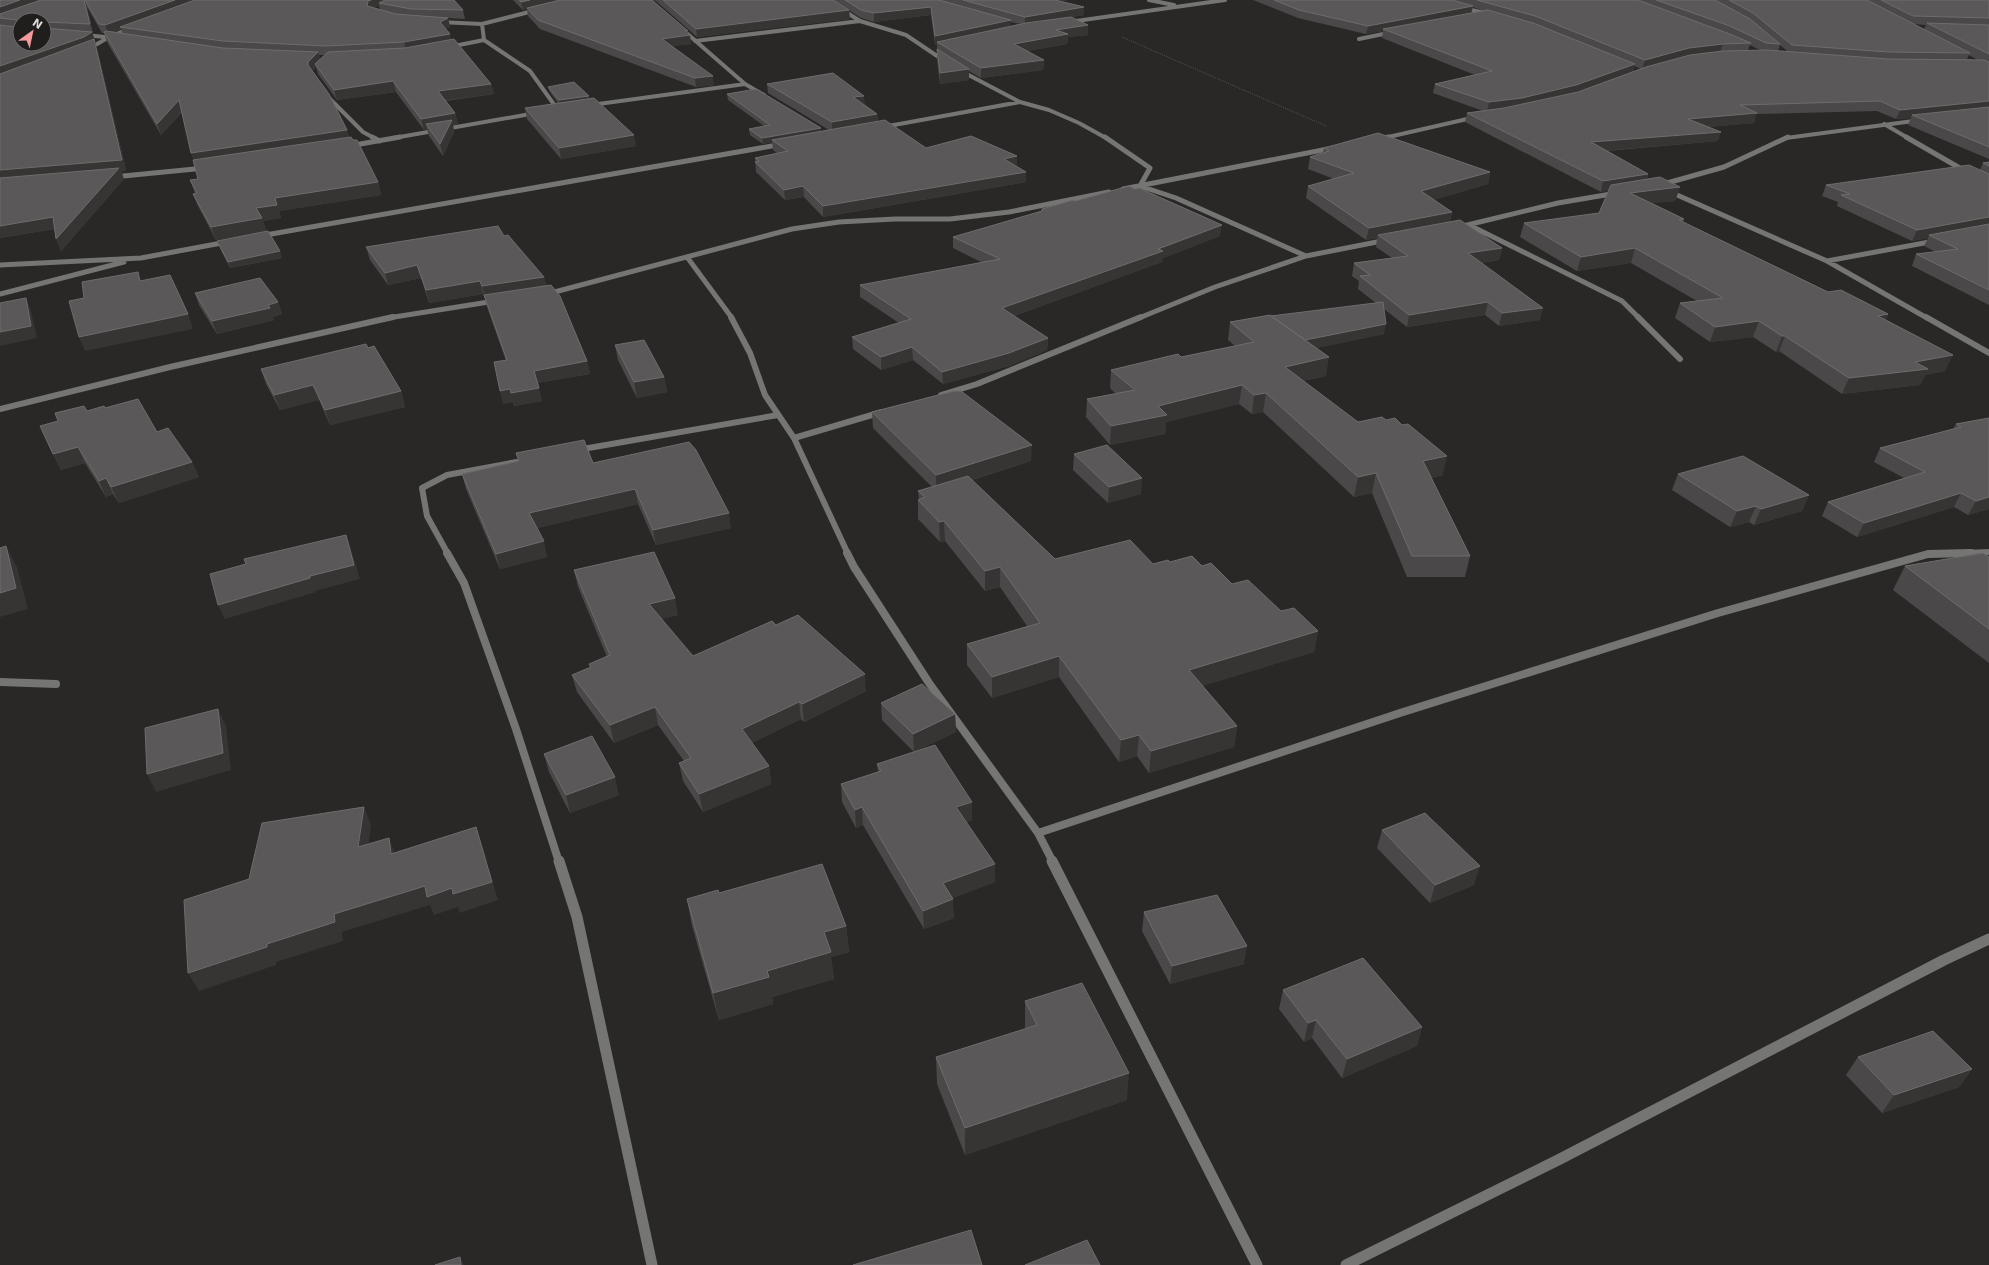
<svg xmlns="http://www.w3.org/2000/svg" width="1989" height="1265" font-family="'DejaVu Sans',sans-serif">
  <rect width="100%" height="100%" fill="#292826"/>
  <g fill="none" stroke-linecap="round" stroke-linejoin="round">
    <path stroke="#7a7977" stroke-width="1" stroke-dasharray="0.5 1.5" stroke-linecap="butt" d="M1122 37 1326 126"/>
    <path stroke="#757574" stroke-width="4" d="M827 0 860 21 906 35 946 62
      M1149 0 1174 5
      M1463 8 1489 14
      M537 10 482 24 484 40 530 71 558 110
      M439 22 482 24
      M1069 22 1225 0
      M683 30 745 84 764 95
      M84 35 116 38
      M1359 39 1393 32
      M695 41 860 21
      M449 47 484 40
      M87 50 109 37 131 28
      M961 71 1020 102 1049 110 1079 123 1106 138
      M327 96 363 132 374 138
      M591 105 745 84
      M1884 124 1908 138
      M883 127 1020 102
      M394 138 536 113
      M1384 138 1476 117
      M1786 138 1921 120"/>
    <path stroke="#757574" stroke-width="5" d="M372 137 380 141
      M1105 137 1150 168 1140 186 1176 198 1306 256
      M1906 137 1965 171
      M1380 139 1389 137
      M349 146 400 137
      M113 177 205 168
      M1660 185 1724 167 1788 137
      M1123 189 1333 148
      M1668 191 1827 261 1927 318
      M1469 225 1622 301 1639 318
      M1459 227 1558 203 1617 193
      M260 236 783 144
      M687 257 732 318
      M1827 261 1935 241
      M0 265 141 258 227 242
      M0 294 124 262
      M547 294 792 229 839 222 895 219H950L1009 212 1109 192
      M388 318 495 301
      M1139 318 1215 287 1306 256 1387 240"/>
    <path stroke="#757574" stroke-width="6" d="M731 317 750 353 765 395 794 438 848 554
      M1638 317 1680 359
      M1926 317 1989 353
      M941 395 977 384 1141 317
      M0 409 170 367 393 317
      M794 438 882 412
      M577 450 778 415
      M448 554 427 516 422 488 447 475 517 462
      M1940 554 1989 552"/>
    <path stroke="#757574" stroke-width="8" d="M447 553 464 583 516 729 559 862
      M847 553 854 567 929 683 1038 833 1053 862
      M0 682 56 684
      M1038 833 1400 713 1718 613 1928 554 1971 553"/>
    <path stroke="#757574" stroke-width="11" d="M559 861 577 917 652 1265
      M1052 861 1257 1265
      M1346 1265 1560 1159 1944 960 1989 939"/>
  </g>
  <path fill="#4b4849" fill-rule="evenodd" d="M0 0H454L463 10 465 19 448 18 450 27 445 29 451 40 491 84 494 94 446 101 455 113 458 124 453 125 454 132 443 156 429 136 427 129 424 130 396 92 337 100 318 74 316 67 312 71 347 130 349 137 378 182 381 195 279 211 281 218 263 221 266 231 216 240 198 206 193 194 195 193 190 180 198 179 194 160 191 153 182 112 161 135 107 42 104 33H102L87 7 93 33 92 32 95 41V42L97 48 126 170 121 171 124 179 61 251 54 229 0 238ZM379 5 380 10 374 8ZM20 20H44V44ZM121 29 122 33 113 32ZM319 55H325L320 60Z
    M513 0H652L688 34 691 44 672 46 714 85 696 87 540 29 528 16 527 9 523 10Z
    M653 0H833L850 19 697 37 656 1Z
    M833 0H1069L1060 1 1084 7V15L1072 17 1088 35 1068 37 1067 44 1027 51 1044 60 1043 70 981 78 969 71V80L940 84 937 60V45H935L931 15 874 22 861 18ZM1011 22 1021 24 1011 26Z
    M1253 0H1989V159L1908 125 1911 118 1896 119 1877 111 1756 114 1754 123 1708 127 1718 141 1607 151 1648 174 1647 179 1680 187 1675 201 1652 203 1684 219 1683 222 1828 292 1888 314 1886 320 1945 371 1925 375 1920 385 1842 394 1779 351 1776 352 1753 337 1710 342 1675 318 1680 303 1697 301 1631 263 1577 271 1520 237 1524 223 1599 213 1609 190 1601 192 1465 122 1467 113 1483 111 1433 93 1435 84 1475 75 1382 38 1383 31 1366 34 1298 18ZM1473 7 1484 11 1471 13ZM1914 24 1926 25 1924 29ZM1750 45 1760 50H1748ZM1780 45 1787 51H1778ZM1969 55 1978 60 1967 59ZM1634 66 1641 69 1633 72Z
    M767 84 865 105 877 114 878 121 926 148 1017 156V166H1016L1026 182 823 217 804 197 785 200 756 172 755 158 777 153 773 150 772 142 763 144 750 135 749 129 764 126 728 100 727 94 821 128V132L829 130 768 93Z
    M548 87 589 96V99L636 146 561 159 527 119 525 108 558 103 550 92Z
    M1324 148 1490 172 1488 184 1433 200 1452 212 1450 222 1502 248 1499 260 1481 263 1540 320 1499 326 1485 315 1407 327 1384 309V334L1316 348 1326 376 1303 381 1358 422 1443 475 1431 478 1470 556 1465 577H1407L1372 493 1354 497 1263 412 1252 414 1239 404 1166 422 1165 434 1110 445 1086 417 1087 399 1116 394 1110 388 1111 370 1181 357 1235 346 1228 340 1230 322 1271 316 1376 303 1358 289 1359 281 1352 276 1354 263 1392 258 1376 247 1377 238 1366 240 1306 198 1308 186 1334 179 1308 169 1310 157 1323 152Z
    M1989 162V305L1912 266 1916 254 1936 252 1924 246 1928 238 1912 241 1837 206 1838 202 1822 196 1826 185 1980 170 1983 163Z
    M1075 201 1220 236 1163 258 1162 262 1014 316 1048 338 1047 350 1009 366 943 384 913 360 881 370 853 349 852 337 899 323 860 297V285L983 263 953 248V237L1042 211V209Z
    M504 236 544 277 546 285 587 361 590 374 537 383 542 401 514 406 513 402 503 404 506 361 487 307 485 299 483 294 429 303 421 278 388 285 370 260 366 247Z
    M217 241 282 258 230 268 220 248Z
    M195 293 278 302 282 314 273 317 274 320 217 334 199 305Z
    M615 345 664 377 667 392 637 398 618 360Z
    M368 348 401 391 405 407 330 425 319 400 280 410 266 384 261 369Z
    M105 408 157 432 192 462 199 477 119 503 113 494 106 497 85 463 61 470 53 454 58 421 87 411Z
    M872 412 1031 461 972 480 1055 559 1153 564 1170 562 1202 566 1232 584 1318 631 1314 652 1202 686 1237 726 1234 747 1149 773 1137 756 1119 762 1059 677 992 698 967 665V644L1027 626 1000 587 985 591 945 541 940 542 918 519V500L919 499 918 491 932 487 873 428Z
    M1989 418V509L1968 515 1954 507 1857 537 1822 516 1828 502 1904 478 1874 462 1880 448 1953 429 1956 424Z
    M516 453 593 463 731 528 656 545 638 504 537 528 547 557 500 569 466 489 462 474 518 461Z
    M1074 454 1141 494 1108 503 1073 470Z
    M1678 474 1809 495 1802 511 1754 525 1749 522 1730 527 1672 490Z
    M1989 557V663L1893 590 1905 566Z
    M574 570 678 615 661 619 693 656 776 625 866 691 804 722 801 719 752 743 769 766 771 784 703 812 683 781 679 763 684 761 658 725 614 743 577 692 572 675 590 668 589 664 607 657 578 587Z
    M881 703 955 714 956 732 914 752 882 720Z
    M544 754 619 795 570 813 549 772Z
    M877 764 972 820 966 822 995 882 952 898 954 918 924 929 863 825 856 828 842 802 841 784 878 772Z
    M1382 830 1474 885 1430 903 1377 848Z
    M719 893 846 926 849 952 831 957 834 979 772 997 773 1004 719 1020 692 926 687 899Z
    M1144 912 1244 964 1170 984 1142 931Z
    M1283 990 1422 1027 1417 1046 1342 1078 1312 1038 1304 1042 1279 1009Z
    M1025 1001 1127 1100 965 1155 937 1084 936 1057 1026 1029 1025 1027Z
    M1858 1057 1972 1069 1959 1087 1882 1113 1846 1075Z"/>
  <path fill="#373534" d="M20 0H48L0 16V7Z
    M84 0 87 7 93 33 90 24Z
    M175 0H202L120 27 121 29 108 33 105 25Z
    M371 0H388L379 3V5L370 10 367 6 368 1Z
    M530 0H564L527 8V9L523 10 521 2Z
    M1038 0H1069L1038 4Z
    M1473 6 1471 14 1383 29V31L1366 34 1368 26Z
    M931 7V15L874 22V13Z
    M1084 7V15L1025 25V17Z
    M849 10 850 19 697 37 696 29Z
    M448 18 450 27 442 31 440 22Z
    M1011 20V28L937 42V45H935V36Z
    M1088 25V35L1068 37 1067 44 1014 53V44L1056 30Z
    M685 31H688V36L690 35 691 44 663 47 662 39Z
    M92 32 95 41V42L97 48 126 170 121 171 124 179 61 251 56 239 116 171 0 181V66Z
    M450 34 452 43 407 52 404 42Z
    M1723 44 1720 52 1642 69 1645 60 1689 48Z
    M318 52 321 62 315 64 316 67 311 72 308 65V62Z
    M1044 60 1043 70 981 78V68Z
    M1635 64 1632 73 1574 95 1487 112 1489 102Z
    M969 69V80L940 84V73Z
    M713 76 714 85 696 87 695 78Z
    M393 81 396 92 337 100 334 90Z
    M491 84 494 94 441 101 438 91Z
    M589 96 590 102 560 106 559 100Z
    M864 96 865 106 853 97Z
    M179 100 182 111 161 135 157 124Z
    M1989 101V110L1912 115 1911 118 1896 119 1900 110Z
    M455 113 458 124 453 125 454 132 443 156 440 144 426 124 427 129 424 130 421 119Z
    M1757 113 1754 123 1685 129 1688 119Z
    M877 114 878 124 832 132V122Z
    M821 128V134L772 140V142L763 144 762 138Z
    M347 130 351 141 196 164 191 153Z
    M1721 132 1718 141 1589 152 1591 142Z
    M634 135 636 146 561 159 559 148Z
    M1017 156V166L1004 169V159Z
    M1026 172V182L823 217V206Z
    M1490 172 1488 184 1419 204 1421 191Z
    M1648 174 1645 184 1601 192 1603 181Z
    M378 182 381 195 279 211 281 218 263 221 266 231 216 240 211 227 256 208 275 198Z
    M803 186 804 197 785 200 784 190Z
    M1680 187 1675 201 1626 206 1630 193Z
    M1452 212 1449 225 1378 235 1377 238 1366 240 1369 228Z
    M53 217 58 228 0 238V226Z
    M1989 217V227L1929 235 1928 238 1912 241 1917 230Z
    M1222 225 1220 236 1163 258 1162 262 1002 320V308Z
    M1502 248 1499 260 1465 265 1468 253Z
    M1635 248 1631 263 1577 271 1581 257Z
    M280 251 282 258 230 268 228 262Z
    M417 265 421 278 388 285 385 273Z
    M544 277 547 289 484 295 485 299 482 286Z
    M480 281 483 294 429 303 426 290Z
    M26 298 31 311 37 338 0 346V332Z
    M278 302 282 314 273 317 274 320 217 334 212 321Z
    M1488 302 1485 315 1407 327 1409 315Z
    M1543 308 1540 320 1499 326 1502 313Z
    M188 314 193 329 85 351 79 337Z
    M1888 314 1882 330 1878 316Z
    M1759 321 1753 337 1710 342 1715 327Z
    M1386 324 1384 334 1298 352 1299 341Z
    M1782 336H1785L1779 351 1776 352Z
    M1048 338 1047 350 1009 366 943 384 942 372Z
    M912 347 913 360 881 370V357Z
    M1953 355 1945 371 1925 375 1920 385 1842 394 1849 378 1915 362Z
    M1329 357 1326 376 1282 385 1285 367Z
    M587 361 590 374 537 383 534 371Z
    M664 377 667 392 637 398 634 382Z
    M313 385 319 400 280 410 274 395Z
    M1242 385 1239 404 1166 422 1165 434 1110 445 1111 426 1158 406Z
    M539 388 542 401 514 406 511 393Z
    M510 389 513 402 503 404 500 391Z
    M401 391 405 407 330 425 325 410Z
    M1266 393 1263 412 1252 414 1254 395Z
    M1032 445 1031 461 936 491V475Z
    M78 447 85 463 61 470 53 454Z
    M1447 456 1443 475 1419 480 1423 461Z
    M192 462 199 477 119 503 111 487Z
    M1376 473 1372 493 1354 497 1358 477Z
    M106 478 113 494 106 497 99 481Z
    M1142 478 1141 494 1108 503 1109 487Z
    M635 489 638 504 533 529 529 513Z
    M1961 493 1954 507 1857 537 1864 523Z
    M1809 495 1802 511 1754 525 1761 509Z
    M1989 497V509L1968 515 1976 501Z
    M1756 506 1749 522 1730 527 1737 511Z
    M729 513 731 528 656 545 653 530Z
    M944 521 945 541 940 542 939 522Z
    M346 535 351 549 360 579 315 591 316 592 225 619 218 605 310 576Z
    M544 541 547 557 500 569 496 554Z
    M6 546 17 567 28 609 0 617V593Z
    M1000 567V587L985 591V571Z
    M675 598 678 615 652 621 649 604Z
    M1318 631 1314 652 1186 691 1189 670Z
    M1059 656V677L992 698V677Z
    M865 674 866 691 804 722 802 704Z
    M799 702 801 719 744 747 742 729Z
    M655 707 658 725 614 743 610 725Z
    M218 709 226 726 231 770 156 792 147 774Z
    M955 714 956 732 914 752 913 734Z
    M1237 726 1234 747 1149 773 1151 751Z
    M1139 735 1137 756 1119 762 1121 740Z
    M769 766 771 784 703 812 699 794Z
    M615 777 619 795 570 813 566 795Z
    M972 802V820L957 825 956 807Z
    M364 807 371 825 366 865 358 847Z
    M862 807 863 825 856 828 855 810Z
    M476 827 482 845 498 900 460 913 458 907 434 915 430 905 342 932 343 941 276 962V965L199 991 188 973 334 914Z
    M389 838 396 856 391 854Z
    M995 864V882L944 901 943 883Z
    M1480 866 1474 885 1430 903 1435 885Z
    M953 899 954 918 924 929 923 911Z
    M846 926 849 952 831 957 834 979 772 997 773 1004 719 1020 713 993 767 971 824 932Z
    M1247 946 1244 964 1170 984 1172 966Z
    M1316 1020 1312 1038 1304 1042 1308 1023Z
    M1422 1027 1417 1046 1342 1078 1347 1059Z
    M1972 1069 1959 1087 1882 1113 1894 1095Z
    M1129 1073 1127 1100 965 1155V1128Z
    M460 1257 464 1265H461Z"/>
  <path fill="#5a5858" stroke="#6e6c6c" d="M0 0H20L0 7Z
    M41 0H84L90 24 44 22V20H20V44H44V28L92 32 84 37 0 66V25L16 27 20 24 17 20 0 18V14Z
    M85 0H175L105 25 99 24Z
    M195 0H371L368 1 367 6 396 14 448 18 440 22 450 34 404 42 326 46 223 41 120 27Z
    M385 0H454L463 10 411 9 379 3Z
    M519 0H530L521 2Z
    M560 0H652L688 31H685L690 35 662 39 713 76 695 78 538 20 527 8Z
    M663 0H833L849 10 696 29Z
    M845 0H939L1011 20 935 36 931 7 874 13 861 10Z
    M963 0H1055L1084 7 1025 17Z
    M1274 0H1452L1473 6 1368 26 1299 10Z
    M1477 0H1638L1727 33 1751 43 1723 44 1689 48 1645 60 1535 16Z
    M1656 0H1715L1750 19 1780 44 1766 43 1730 26Z
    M1729 0H1867L1970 53 1888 52 1792 45 1753 13Z
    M1881 0H1989V18L1913 16Z
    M1488 10 1533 23 1635 64 1576 85 1522 98 1489 102 1435 84 1492 71 1383 29Z
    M1071 17 1088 25 1056 30 1068 34 1014 44 1044 60 981 68 937 42 1026 23Z
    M1927 23 1989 25V54Z
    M106 31 223 48 318 52 308 62V65L329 94 347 130 191 153 179 100 157 124 104 32Z
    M94 39 122 160 0 170V74Z
    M454 39 491 84 438 91 455 113 421 119 393 81 334 90 315 64 328 52 405 48Z
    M937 49 969 69 940 73Z
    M1767 50 1888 59 1984 60 1989 62V101L1900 110 1880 101 1740 105 1757 113 1688 119 1721 132 1591 142 1648 174 1603 181 1467 113 1504 108 1578 92 1646 67 1690 55 1723 51Z
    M833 73 864 96 853 97 877 114 832 122 767 84Z
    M574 82 589 96 559 100 548 87Z
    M756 89 821 128 762 138 749 129 770 125 727 94Z
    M594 98 634 135 559 148 525 108Z
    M1989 107V147L1912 115Z
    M452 120 440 144 426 124Z
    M885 120 926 148 971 136 1017 156 1004 159 1026 172 823 206 803 186 784 190 755 162 759 161 755 158 788 151 772 140Z
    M1378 133 1490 172 1421 191 1452 212 1369 228 1308 186 1354 173 1310 157 1329 151 1324 148Z
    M351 137 353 140H357L378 182 275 198 277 205 256 208 262 218 211 227 193 194 197 193 190 180 198 179 193 160Z
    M1989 162V166L1983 163Z
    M1969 165 1989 174V217L1917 230 1841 195 1850 194 1826 185Z
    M119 168 56 239 53 217 0 226V178Z
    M1660 177 1680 187 1630 193 1684 219 1679 220 1828 292 1841 290 1888 314 1878 316 1953 355 1915 362 1928 369 1849 378 1785 336H1782L1759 321 1715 327 1680 303 1723 298 1635 248 1581 257 1524 223 1599 213 1611 185Z
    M1129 186 1135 189 1139 188 1222 225 1158 249 1163 251 1002 308 1048 338 1009 353 942 372 912 347 881 357 852 337 911 319 860 285 1000 259 953 237 1042 211V209L1073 200 1075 201Z
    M1460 220 1502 248 1468 253 1543 308 1502 313 1488 302 1409 315 1360 276 1370 275 1354 263 1408 256 1378 235Z
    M1989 224V290L1916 254 1958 249 1929 235Z
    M498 226 504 236 508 235 544 277 482 286 480 281 426 290 417 265 385 273 366 247Z
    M268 231 280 251 228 262 217 241Z
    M138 272 140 281 170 275 188 314 79 337 69 301 84 298 82 282Z
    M260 278 278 302 268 305 270 308 212 321 195 293Z
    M551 285 560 296 587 361 534 371 539 388 511 393 510 389 500 391 494 362 507 360 484 295Z
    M26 298 31 326 0 332V303Z
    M1383 302 1386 324 1305 340 1271 316Z
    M1270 315 1329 357 1285 367 1358 422 1382 417 1386 420 1395 418 1402 425 1408 424 1447 456 1423 461 1470 556H1412L1376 473 1358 477 1266 393 1254 395 1242 385 1158 406 1167 415 1111 426 1087 399 1135 390 1111 370 1178 354 1181 357 1254 342 1230 322Z
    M644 340 664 377 634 382 615 345Z
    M366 344 368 348 374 346 401 391 325 410 313 385 274 395 261 369Z
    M954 391H961L1032 445 936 475 872 412Z
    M138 399 157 432 168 428 192 462 111 487 106 478 99 481 78 447 53 454 40 426 58 421 55 413 84 406 87 411 104 406 105 408Z
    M1989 418V497L1976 501 1961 493 1864 523 1828 502 1925 472 1880 448 1961 427 1956 424Z
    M584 440 593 463 689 442 696 450 729 513 653 530 635 489 529 513 544 541 496 554 462 474 519 461 516 453Z
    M1107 445 1142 478 1109 487 1074 454Z
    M1743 456 1809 495 1761 509 1756 506 1737 511 1678 474Z
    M968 476 1055 559 1130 540 1153 564 1168 560 1170 562 1192 556 1202 566 1211 563 1232 584 1248 580 1281 611 1294 608 1318 631 1189 670 1237 726 1151 751 1139 735 1121 740 1059 656 992 677 967 644 1040 623 1000 567 985 571 944 521 939 522 918 500 925 497 918 491Z
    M346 535 354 565 310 576V578L218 605 210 574 246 564 244 559Z
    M6 546 16 588 0 593V548Z
    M654 552 675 598 649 604 693 656 772 621 776 625 798 615 865 674 802 704 799 702 742 729 769 766 699 794 679 763 691 758 655 707 610 725 572 675 591 667 589 664 610 655 574 570Z
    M1983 553 1989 557V629L1905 566Z
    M922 684 955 714 913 734 881 703Z
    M218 709 223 753 147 774 145 728Z
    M592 736 615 777 566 795 544 754Z
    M935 745 972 802 956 807 995 864 943 883 953 899 923 911 862 807 855 810 841 784 881 771 877 764Z
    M364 807 358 847 389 838 391 854 476 827 492 882 453 894 452 888 427 897 425 886 334 914 335 922 267 944V947L188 973 184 900 249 879 262 823Z
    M1425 813 1480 866 1435 885 1382 830Z
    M822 864 846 926 824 932 831 952 767 971 769 977 713 993 687 899 718 890 719 893Z
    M1217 895 1247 946 1172 966 1144 912Z
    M1363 958 1422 1027 1347 1059 1316 1020 1308 1023 1283 990Z
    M1082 983 1129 1073 965 1128 936 1057 1037 1025 1025 1001Z
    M1933 1031 1972 1069 1894 1095 1858 1057Z
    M971 1230 982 1265H853Z
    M1087 1240 1100 1265H1025Z
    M460 1257 461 1265H435Z"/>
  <g transform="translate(32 32) rotate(33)"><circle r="19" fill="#201e1c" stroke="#6b6968"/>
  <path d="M0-3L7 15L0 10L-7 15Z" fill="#f59b9b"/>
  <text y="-6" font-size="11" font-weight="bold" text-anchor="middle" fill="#dbdad9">N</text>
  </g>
</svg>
